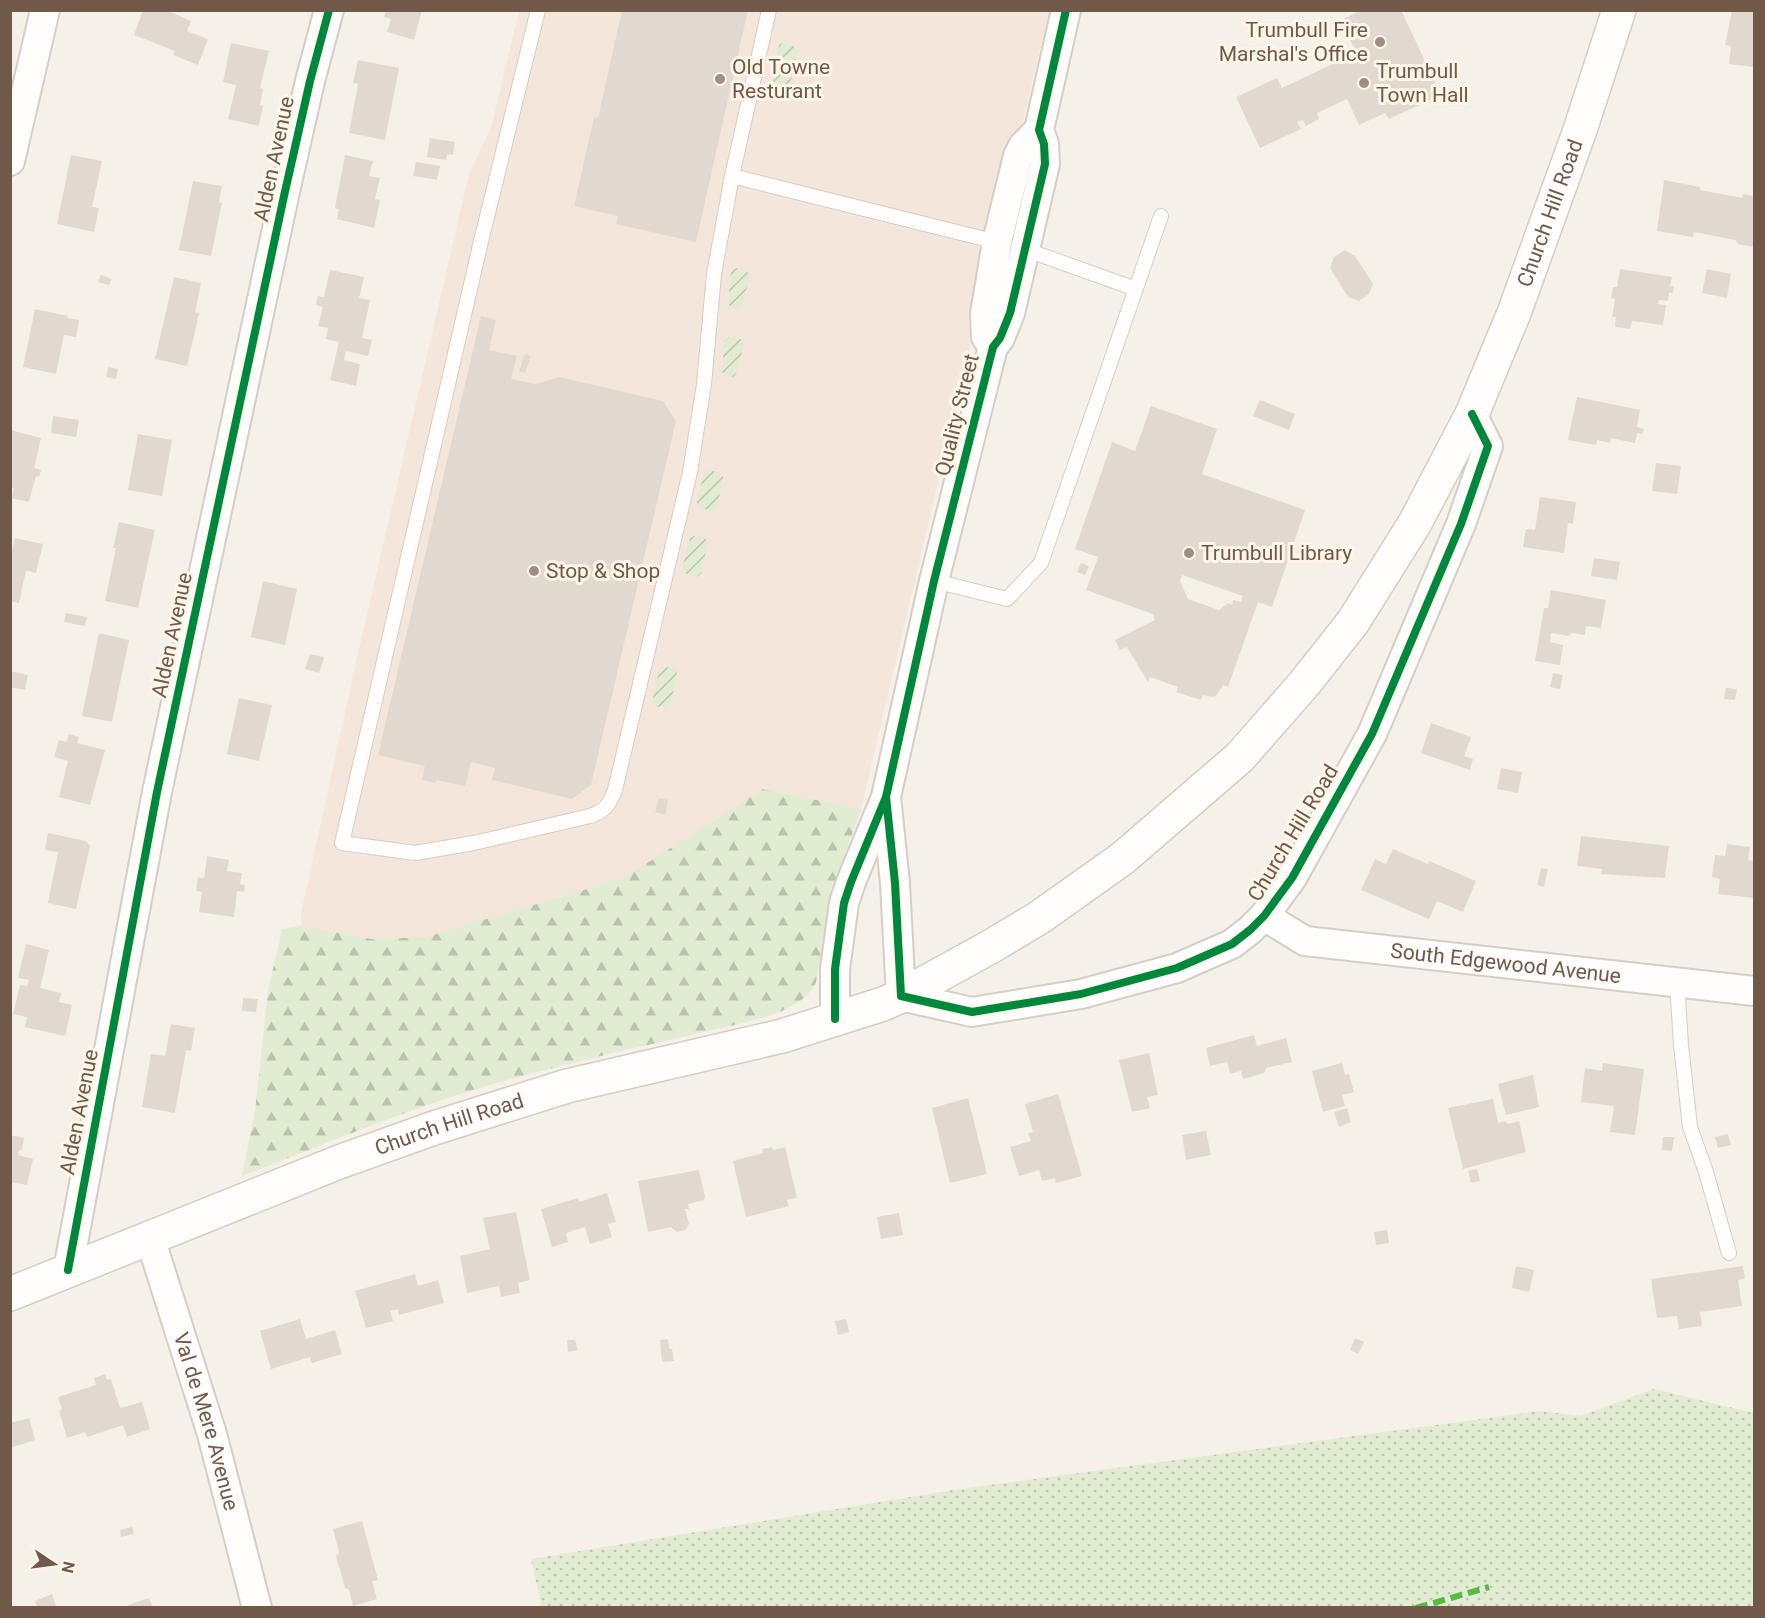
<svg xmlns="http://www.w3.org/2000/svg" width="1765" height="1618" font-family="Roboto,sans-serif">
  <defs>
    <pattern id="grass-dots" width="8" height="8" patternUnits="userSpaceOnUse" patternTransform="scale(1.5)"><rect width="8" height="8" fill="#e1ecd3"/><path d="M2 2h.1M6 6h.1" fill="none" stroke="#bbc2ad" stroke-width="1.8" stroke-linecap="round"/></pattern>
    <pattern id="forest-firs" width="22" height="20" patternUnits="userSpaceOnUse" patternTransform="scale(1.5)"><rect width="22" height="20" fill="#e1ecd3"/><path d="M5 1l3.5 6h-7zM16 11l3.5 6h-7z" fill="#bbc2ad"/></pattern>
    <pattern id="garden-furrows" width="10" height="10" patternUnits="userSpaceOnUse" patternTransform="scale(1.5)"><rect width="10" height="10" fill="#e1ecd3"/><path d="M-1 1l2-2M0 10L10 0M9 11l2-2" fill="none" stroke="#bbc2ad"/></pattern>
  </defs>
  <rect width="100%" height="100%" fill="#f5f1e8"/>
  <path fill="#f5e6db" d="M519 11H1049L861 809 762 789 624 878 429 936 377 940 302 926 301 913 362 636 469 174 491 128Z"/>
  <path fill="url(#grass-dots)" d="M1654 1389 1754 1413V1607L542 1608 531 1559 953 1490 1540 1411 1580 1416Z"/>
  <path fill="url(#forest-firs)" d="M762 789 861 809 839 872 831 902 816 982C802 1014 748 1021 717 1029 635 1048 553 1066 473 1090 395 1114 318 1147 242 1176L255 1111 268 991 282 929 302 926 377 940 429 936 624 878Z"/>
  <path fill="url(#garden-furrows)" d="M783 43 794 46 797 51 791 81 786 85 774 82 772 79 779 45Z
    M736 268 746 270 750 276 742 306 737 309 731 308 728 303 731 272Z
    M729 337 741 339 744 344 736 374 733 377 725 376 722 372 724 342Z
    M709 470 720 473 723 477 717 508 711 511 701 508 697 503 704 473Z
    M694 536 705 538 708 543 701 574 697 577 686 574 682 569 690 538Z
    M662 667 675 668 677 671 671 705 668 708 655 706 652 703 659 670Z"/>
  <path fill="#e1d9d0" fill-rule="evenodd" d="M143 10H166L191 21 187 31 208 39 198 65 173 55 175 51 134 35Z
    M386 10H422L414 40 387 32 391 19 384 17Z
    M622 10H748L696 242 616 224 618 216 574 206 594 117 598 118Z
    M1362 10H1401L1441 95 1389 119 1385 113 1359 125 1347 99 1317 113 1319 119 1306 126 1303 120 1297 122 1301 129 1260 148 1236 97 1277 78 1282 88 1356 53 1341 20Z
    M1732 10H1754V67L1729 64 1731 46 1725 45Z
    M231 43 269 51 260 88 263 89 260 105 263 106 259 126 228 119 236 85 223 82Z
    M358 60 399 68 385 140 349 133 358 84 353 83Z
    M430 138 455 142 453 155 447 154 446 160 427 157Z
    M71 155 102 161 92 207 99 208 94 232 57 224Z
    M345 155 373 161 369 176 380 178 375 199 380 200 374 228 337 219 339 209 335 208Z
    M416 162 440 166 437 180 413 176Z
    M1664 180 1700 187V190L1742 198 1743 194 1754 196V247L1738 244 1735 240 1694 232 1693 237 1657 231Z
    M193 181 222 186 219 202 222 203 211 256 179 250Z
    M1345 250 1355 256 1373 284 1369 294 1359 301 1348 297 1330 268 1334 257Z
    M1620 269 1672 277 1670 286H1674L1673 293H1669L1668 301 1659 300 1658 304 1666 305 1663 325 1632 321 1630 329 1615 327 1616 317H1612L1615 299 1611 298 1613 287H1617Z
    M1707 269 1731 274 1727 298 1702 293Z
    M330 270 364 277 359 298 370 300 362 338 372 340 368 356 346 351 344 360 360 364 356 386 330 380 339 342 326 339 328 328 318 326 323 307 316 305 318 296 324 297Z
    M101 275 112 279 109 285 98 282Z
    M174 277 201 283 195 312 199 313 187 366 155 359Z
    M35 309 68 316 67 318 79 320 76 337 64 335 56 374 23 367Z
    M481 316 496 320 489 350 517 356 511 379 536 384 559 377 663 401 676 421 591 785 572 799 492 780 495 768 471 762 465 786 436 780 435 783 422 780 425 766 378 755Z
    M525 354 531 356 525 373 519 371Z
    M108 367 118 369 116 379 106 377Z
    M1577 397 1640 410 1637 427 1644 429 1642 434 1637 433 1635 443 1611 438 1610 443 1597 440 1596 445 1568 440Z
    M1260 400 1295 414 1289 430 1253 416Z
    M1151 406 1217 429 1202 474 1305 510 1272 607 1258 602 1228 687 1223 685 1216 696 1212 697 1203 695 1201 700 1176 692 1178 687 1150 677 1148 682 1127 647 1120 650 1115 640 1155 620 1153 614 1086 590 1098 557 1075 549 1112 442 1135 451ZM1182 575 1243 596 1241 602 1233 600 1232 605 1228 603 1219 610 1188 599 1180 581Z
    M53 416 79 420 76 437 51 433Z
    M10 430 41 438 34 468 41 470 39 477 36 476 29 501 28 502 12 498 14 488H10Z
    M138 434 172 440 162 496 128 490Z
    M1656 463 1681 466 1677 494 1652 491Z
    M1540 497 1576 502 1573 524 1568 523 1564 553 1523 547 1526 529 1535 530Z
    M119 522 155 530 138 608 105 601 116 548H113Z
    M15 538 43 544 36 573 26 570 19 603 10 601V559Z
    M1594 558 1620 562 1617 580 1591 576Z
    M1081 563 1089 566 1085 575 1077 572Z
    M263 581 297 589 285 645 251 637Z
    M1551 590 1606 600 1601 628 1586 626 1585 635 1572 633 1568 636 1551 633 1550 642 1563 645 1560 665 1535 661 1544 608H1548Z
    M66 613 87 617 85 626 64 622Z
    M99 633 129 640 112 722 82 716Z
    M310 654 324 657 319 673 305 669Z
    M10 671 28 675 25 690 10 687Z
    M1553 673 1563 675 1560 689 1550 687Z
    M1726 688 1737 689 1735 700 1724 699Z
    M239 698 272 705 259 761 227 754Z
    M1431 723 1471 737 1464 756 1473 759 1470 770 1421 753Z
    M69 734 79 737 77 743 105 750 90 805 59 797 68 761 54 757 59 740 67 742Z
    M1501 768 1522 772 1518 793 1497 789Z
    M659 798 668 800 665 815 655 812Z
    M48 833 86 841 90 846 76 909 48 903 58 852 45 850Z
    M1581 836 1669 846 1665 878 1601 874 1602 869 1577 866Z
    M1727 844 1750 847 1748 860 1754 861V898L1718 894 1720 879 1712 877 1715 855 1725 856Z
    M1393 849 1428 864 1429 861 1476 881 1463 912 1437 901 1429 919 1361 890 1375 859 1386 864Z
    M207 856 229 860 227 871 242 873 240 884 245 885 244 892 237 891 234 917 199 912 202 892 196 891 198 877 204 879Z
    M1541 868 1548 869 1544 887 1537 885Z
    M26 944 49 950 40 988 61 993 59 1002 72 1005 65 1036 25 1027 27 1017 13 1014 20 985 27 986 29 980 18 978Z
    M243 998 258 999 256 1012 242 1011Z
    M171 1024 195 1028 191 1051 186 1050 175 1113 142 1107 151 1054 165 1056Z
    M1254 1035 1257 1046 1286 1038 1292 1062 1266 1068 1264 1073 1243 1079 1241 1071 1230 1074 1227 1062 1210 1066 1206 1048Z
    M1149 1053 1158 1095 1147 1097 1150 1108 1132 1112 1119 1060Z
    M1342 1063 1345 1075 1349 1074 1354 1092 1342 1095 1345 1106 1323 1112 1312 1071Z
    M1603 1063 1644 1069 1635 1135 1610 1132 1614 1106 1581 1102 1585 1068 1602 1071Z
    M1533 1075 1539 1107 1506 1115 1498 1084Z
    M1058 1094 1082 1176 1056 1183 1055 1178 1042 1181 1039 1170 1019 1176 1010 1147 1031 1141 1028 1133 1033 1132 1025 1104Z
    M968 1098 987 1174 950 1183 932 1108Z
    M1493 1099 1498 1123 1505 1121 1508 1124 1519 1121 1526 1152 1463 1169 1448 1108Z
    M1347 1108 1351 1122 1339 1127 1334 1112Z
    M1206 1131 1211 1155 1186 1160 1182 1135Z
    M1728 1134 1731 1145 1718 1148 1715 1137Z
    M10 1135 24 1138 22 1150H19L18 1155 33 1159 27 1185 10 1182Z
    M1663 1137H1674L1672 1151 1662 1150Z
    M772 1147 773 1150 785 1147 797 1198 787 1200 789 1206 746 1217 733 1161 763 1153 762 1149Z
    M1477 1169 1480 1181 1471 1183 1468 1171Z
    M699 1170 705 1197 704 1200 688 1204 689 1209H685L689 1224 685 1230 677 1232 671 1227 648 1232 638 1181Z
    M607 1193 616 1222 608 1224 612 1237 590 1244 585 1227 566 1233 568 1242 552 1247 541 1209 578 1198 579 1202Z
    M516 1212 530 1280 518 1283 520 1293 501 1297 499 1286 467 1293 460 1256 490 1249 483 1218Z
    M899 1213 903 1235 881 1239 877 1217Z
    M1387 1230 1389 1243 1376 1245 1374 1232Z
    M1516 1266 1534 1270 1529 1292 1512 1288Z
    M1743 1266 1745 1279 1738 1280 1742 1306 1700 1312 1702 1326 1679 1329 1677 1316 1657 1318 1651 1279Z
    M415 1274 418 1286 438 1280 444 1303 399 1315 398 1309 390 1311 393 1321 366 1328 355 1291Z
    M300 1319 306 1339 335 1330 342 1354 312 1363 310 1357 271 1369 260 1331Z
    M846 1319 849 1332 838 1335 835 1321Z
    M1355 1338 1364 1342 1358 1354 1350 1350Z
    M668 1339 669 1349H672L674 1361 662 1362 660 1340Z
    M567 1340H575L578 1350 568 1352Z
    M105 1374 107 1380 111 1379 120 1408 142 1402 150 1429 127 1437 123 1425 87 1437 85 1432 67 1438 59 1411 62 1409 58 1397 96 1385 94 1378Z
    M29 1418 35 1440 10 1448V1423Z
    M362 1521 378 1580 372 1581 377 1599 353 1606 349 1590 345 1588 336 1556 339 1553 333 1529Z
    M132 1527 134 1534 121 1537 120 1530Z
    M52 1594 56 1606 37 1608 35 1601Z
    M149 1598 153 1608H128V1605Z"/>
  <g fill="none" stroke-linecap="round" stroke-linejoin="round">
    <defs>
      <path id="lane" d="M538 10 482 237 342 843 415 853 474 843 590 816C605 811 609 805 615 790L690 472 704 384 714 274 732 176 769 10
        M732 176 997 242
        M1024 249 1136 289
        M934 581 1007 599 1041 563 1161 216
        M1677 982 1681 1045 1690 1127 1706 1172 1729 1253"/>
      <g id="street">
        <path d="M10 161 45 10"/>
        <path d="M993 347 986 337 985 314 997 242 1018 156 1023 146 1039 130"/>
        <path d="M886 797 895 883 901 996 972 1012 1081 994 1177 968 1232 944 1250 930 1264 916 1292 878 1372 734 1461 524 1488 446 1472 414"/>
        <path id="s1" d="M1264 916 1305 941 1754 991"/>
        <path d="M835 1019V969L844 903 851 882 886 797 934 581 993 347 1000 338 1010 313 1045 164 1044 144 1039 130 1066 10"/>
        <path id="s2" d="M150 1238 212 1434 257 1608"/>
        <path d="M68 1270 157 792 284 196 310 81 329 10"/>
      </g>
      <g id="secondary">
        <path id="s3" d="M10 1294 339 1162 434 1128 567 1086 782 1036 883 1004 901 996 990 947 1040 917 1123 858 1240 757 1304 684 1353 622 1415 523 1472 414 1514 313 1580 130 1619 10"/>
      </g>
    </defs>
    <use href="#lane" stroke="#d4cec6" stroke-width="16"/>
    <use href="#street" stroke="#d4cec6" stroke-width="32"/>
    <use href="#secondary" stroke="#d4cdc4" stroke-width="36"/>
    <use href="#lane" stroke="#fefdfc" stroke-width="14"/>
    <use href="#street" stroke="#fefdfc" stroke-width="28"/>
    <use href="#secondary" stroke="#fefdfc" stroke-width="33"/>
    <path stroke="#58b947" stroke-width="6" stroke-dasharray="12 6" stroke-linecap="butt" d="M1416 1608 1489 1587"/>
    <defs>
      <path id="cycleway" d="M886 797 895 883 901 996 972 1012 1081 994 1177 968 1232 944 1250 930 1264 916 1292 878 1372 734 1461 524 1488 446 1472 414
        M835 1019V969L844 903 851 882 886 797 934 581 993 347 1000 338 1010 313 1045 164 1044 144 1039 130 1066 10
        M68 1270 157 792 284 196 310 81 329 10"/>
    </defs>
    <use href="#cycleway" stroke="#fef6e8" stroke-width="11"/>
    <use href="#cycleway" stroke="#00873e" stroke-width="8"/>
  </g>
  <g fill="#9f8e81" stroke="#fef6e8" stroke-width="2">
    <circle cx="1380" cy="42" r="6"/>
    <circle cx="720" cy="79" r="6"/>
    <circle cx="1364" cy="83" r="6"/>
    <circle cx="1189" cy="553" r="6"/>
    <circle cx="534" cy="571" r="6"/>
  </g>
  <g text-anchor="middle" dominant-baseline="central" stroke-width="6" stroke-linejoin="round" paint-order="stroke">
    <g font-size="21" fill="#71594a" stroke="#fef6e8" text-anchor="start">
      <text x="1368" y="30" text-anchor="end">Trumbull Fire<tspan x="1368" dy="24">Marshal's Office</tspan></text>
      <text x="732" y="67">Old Towne<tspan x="732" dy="24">Resturant</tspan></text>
      <text x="1376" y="71">Trumbull<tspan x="1376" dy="24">Town Hall</tspan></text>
      <text x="1201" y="553">Trumbull Library</text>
      <text x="546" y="571">Stop &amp; Shop</text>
    </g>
    <g font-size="21" fill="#71594a" stroke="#fef6e8">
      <text transform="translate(274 159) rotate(-78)">Alden Avenue</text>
      <text stroke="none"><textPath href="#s3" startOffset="1989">Church Hill Road</textPath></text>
      <text transform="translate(957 415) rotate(-76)">Quality Street</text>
      <text transform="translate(172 635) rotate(-78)">Alden Avenue</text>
      <text transform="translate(1293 833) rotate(-59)">Church Hill Road</text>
      <text stroke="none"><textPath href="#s1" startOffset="250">South Edgewood Avenue</textPath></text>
      <text transform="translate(79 1112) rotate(-79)">Alden Avenue</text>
      <text stroke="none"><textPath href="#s3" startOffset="471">Church Hill Road</textPath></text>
      <text stroke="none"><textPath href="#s2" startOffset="192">Val de Mere Avenue</textPath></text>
    </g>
  </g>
  <rect width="1765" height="1618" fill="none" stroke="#71594a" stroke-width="24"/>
  <g transform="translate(54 1564) rotate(103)" stroke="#fef6e8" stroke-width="4.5" paint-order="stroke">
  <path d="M0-4.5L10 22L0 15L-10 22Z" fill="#71594a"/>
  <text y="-9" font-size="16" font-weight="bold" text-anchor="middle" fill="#71594a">N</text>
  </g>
</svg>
